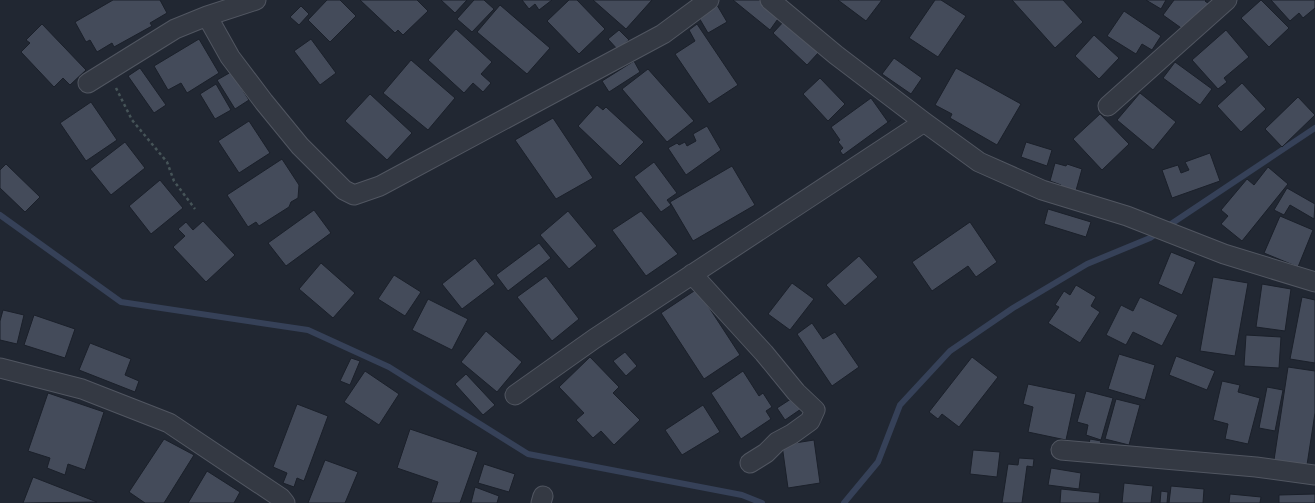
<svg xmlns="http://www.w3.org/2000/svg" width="1315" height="503" font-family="Rubik,sans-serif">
  <rect width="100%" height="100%" fill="#212732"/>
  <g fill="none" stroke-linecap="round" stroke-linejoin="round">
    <path stroke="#364158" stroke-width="6" d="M0 215 121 302 308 330 389 367 528 454 742 495 762 503
      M844 503 878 462 900 405 950 351 1013 308 1087 264 1150 238 1315 128"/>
  </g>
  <path fill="#444b5a" stroke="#1b202a" d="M113 0H160L167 13 150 23 152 26 114 47 112 43 97 52 90 40 86 42 75 22Z
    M327 0H340L356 16 330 42 308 20Z
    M360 0H417L428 11 403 35 398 30 395 33Z
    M441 0H467L455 13Z
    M474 0H484L494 9 472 32 457 19Z
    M522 0H552L539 10 535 4 529 9Z
    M569 0H577L605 29 579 54 547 21Z
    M593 0H652L626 29Z
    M733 0H760L780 16 770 30Z
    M838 0H882L866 21Z
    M935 0H941L966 16 938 57 909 38Z
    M1012 0H1063L1083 22 1055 48Z
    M1146 0H1166L1161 9Z
    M1174 0H1206L1205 1 1209 4 1199 17 1195 15 1184 30 1163 15Z
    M1261 0 1289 28 1269 47 1241 18Z
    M1271 0H1315V8L1303 18 1299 13 1290 21Z
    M500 5 550 48 527 74 477 32Z
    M717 5 727 22 708 33 698 16Z
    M301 6 309 14 299 25 290 17Z
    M1124 11 1161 36 1152 50 1142 44 1136 54 1107 36Z
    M785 20 819 52 807 65 773 33Z
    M42 24 86 70 70 85 63 78 54 87 21 52 30 43 26 40Z
    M697 24 738 85 709 104 675 54 695 41 689 30Z
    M456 29 492 62 481 74 491 83 483 92 473 83 464 93 428 60Z
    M619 30 629 40 618 50 608 39Z
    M1226 30 1249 57 1224 78 1227 82 1218 89 1192 60Z
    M1094 35 1119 58 1099 79 1075 56Z
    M199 39 219 73 187 93 181 83 168 90 154 66Z
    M311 39 336 73 320 85 294 51Z
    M894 58 922 78 911 94 882 74Z
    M411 60 455 98 428 130 383 93Z
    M634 61 640 72 609 92 602 81Z
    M1175 62 1212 89 1200 105 1163 78Z
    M140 68 166 105 154 113 128 76Z
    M956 68 1021 104 997 145 950 118 952 114 935 105Z
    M648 69 694 121 667 142 622 89Z
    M231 72 249 100 235 109 217 80Z
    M820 78 845 104 828 121 803 94Z
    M1242 83 1266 109 1241 132 1217 106Z
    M216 84 231 110 215 119 200 94Z
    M1140 93 1176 122 1153 150 1117 120Z
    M370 94 412 133 387 160 345 121Z
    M1298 97 1315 115 1282 147 1265 129Z
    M871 98 888 122 891 120 843 155 840 151 843 148 838 142 840 140 831 127Z
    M91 102 117 140 86 161 60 123Z
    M597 105 603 110 606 107 644 142 620 166 578 126Z
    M1100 114 1129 144 1102 170 1073 139Z
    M553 118 593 178 556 199 515 140Z
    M249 121 270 153 239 173 218 141Z
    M707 126 721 150 686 175 668 148 677 143 679 145 685 142 687 146 696 141 693 134Z
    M125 142 145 168 111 195 90 169Z
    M1026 142 1052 150 1047 166 1021 157Z
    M1210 153 1220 181 1172 198 1162 170 1178 165 1181 173 1189 170 1185 162Z
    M282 159 299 185 298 198 291 202 289 207 259 226 256 222 248 227 227 195Z
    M654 162 677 193 667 200 671 205 661 212 634 177Z
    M1055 163 1066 166 1067 164 1082 169 1075 194 1060 190 1061 185 1050 181Z
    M6 164 40 197 25 212 0 188V170Z
    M732 166 755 205 693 241 670 202Z
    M1268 167 1288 184 1242 241 1221 224 1228 216 1221 210 1247 179 1254 185Z
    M160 180 183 208 151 234 129 206Z
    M1287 188 1315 204 1314 219 1290 205 1284 215 1274 210Z
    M1048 209 1091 222 1086 237 1044 224Z
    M314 210 331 233 286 266 268 243Z
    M568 211 597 246 569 269 540 235Z
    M641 211 678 254 646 276 612 230Z
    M1280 216 1313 230 1298 267 1264 253Z
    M203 221 235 255 206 282 173 247 185 236 178 229 186 222 193 230Z
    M970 222 997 262 976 277 968 266 932 291 912 262Z
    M539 243 551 258 508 291 496 275Z
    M1171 252 1196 262 1182 295 1158 284Z
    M859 256 878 277 845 306 826 285Z
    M475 258 495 284 462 309 442 284Z
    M321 263 355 293 333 318 299 289Z
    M394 275 421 292 405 316 378 299Z
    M546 276 579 319 552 341 517 297Z
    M1213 277 1248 283 1235 356 1200 351Z
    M792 283 814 299 790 330 768 314Z
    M1262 284 1291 289 1285 331 1256 327Z
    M1076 285 1096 297 1091 306 1100 312 1080 343 1048 323 1059 307 1055 305 1064 291 1070 295Z
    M697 289 740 355 704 379 661 313Z
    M1140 297 1178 315 1162 346 1133 332 1126 345 1106 335 1121 305 1133 311Z
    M1302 297 1315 300V363L1290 359Z
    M428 299 468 319 452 350 412 330Z
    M3 310 24 315 17 344 0 340V321Z
    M34 315 75 329 65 358 24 345Z
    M812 323 823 339 835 332 859 367 832 386 797 334Z
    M486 331 522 362 497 392 461 362Z
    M1246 335 1281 337 1279 368 1244 366Z
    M90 343 131 359 125 375 139 381 135 392 79 370Z
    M625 352 637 366 626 376 613 361Z
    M1119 354 1155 365 1145 400 1108 389Z
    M1176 356 1215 371 1207 390 1169 375Z
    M590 357 619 387 613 393 640 420 614 445 601 431 593 438 576 420 584 413 559 387Z
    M972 357 998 377 959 427 942 414 938 419 929 412Z
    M351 358 360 361 350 385 340 381Z
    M1288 367 1315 371V413L1307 465 1274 460Z
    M365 371 399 394 379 425 344 402Z
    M743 371 759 396 763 393 772 407 766 411 771 419 741 439 711 393Z
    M466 374 495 405 483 415 455 384Z
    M1222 381 1240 385 1238 392 1260 398 1248 444 1225 439 1228 424 1213 420Z
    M1028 384 1076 394 1066 440 1028 432 1033 407 1023 404Z
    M1267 387 1283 390 1275 431 1259 428Z
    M1086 391 1113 398 1101 440 1086 435 1088 425 1077 422Z
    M48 393 104 412 85 470 68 464 65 475 47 468 50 458 28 451Z
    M794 397 801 409 785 420 777 408Z
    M1116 399 1140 405 1129 445 1105 439Z
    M297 404 328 416 304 481 297 478 294 487 283 483 287 473 273 467Z
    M703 405 720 432 682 455 665 430Z
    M410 429 478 452 460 503H431L438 482 397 468Z
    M164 439 194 455 164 503H145L129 492Z
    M1090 439 1101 441 1099 450 1088 448Z
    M814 440 820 483 788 488 782 445Z
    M973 450 1000 452 997 477 970 474Z
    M1019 458 1034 459 1033 467 1027 466 1022 503H1002L1008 464 1018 465Z
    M325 460 358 472 345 503H308Z
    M484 464 515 474 509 492 478 483Z
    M1051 468 1081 473 1079 489 1048 485Z
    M207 471 240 492 234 503H188Z
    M33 477 97 502 23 503Z
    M1124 483 1153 486 1151 503H1122Z
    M1171 486 1204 489 1203 503H1169Z
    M475 487 499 496 497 503H471Z
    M1061 489 1100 493 1099 503H1060Z
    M1161 491 1168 492 1167 503H1160Z
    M1230 494 1261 497 1260 503H1229Z
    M1315 494V503H1279V495Z"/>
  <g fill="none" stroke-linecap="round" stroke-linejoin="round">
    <defs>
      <path id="street" d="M770 0 836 55 924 122 979 162 1042 190 1127 216 1224 254 1315 282
        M207 16 230 57 264 102 300 146 344 190 354 195 380 186 663 34 709 0
        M88 83 175 29 207 16 256 0
        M1108 106 1227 0
        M692 274 764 353 796 392 815 410 810 421 792 434 777 442 766 453 750 463
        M0 368 82 389 169 423 281 498 285 503
        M515 395 594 339 924 122
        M1061 450 1256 467 1315 475
        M541 503 543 496"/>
    </defs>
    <use href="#street" stroke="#515661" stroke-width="21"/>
    <path stroke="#465458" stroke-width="2.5" stroke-dasharray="3 3" stroke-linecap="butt" d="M116 88 132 120 167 162 174 181 195 209"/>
    <use href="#street" stroke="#343943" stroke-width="19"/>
  </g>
</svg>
